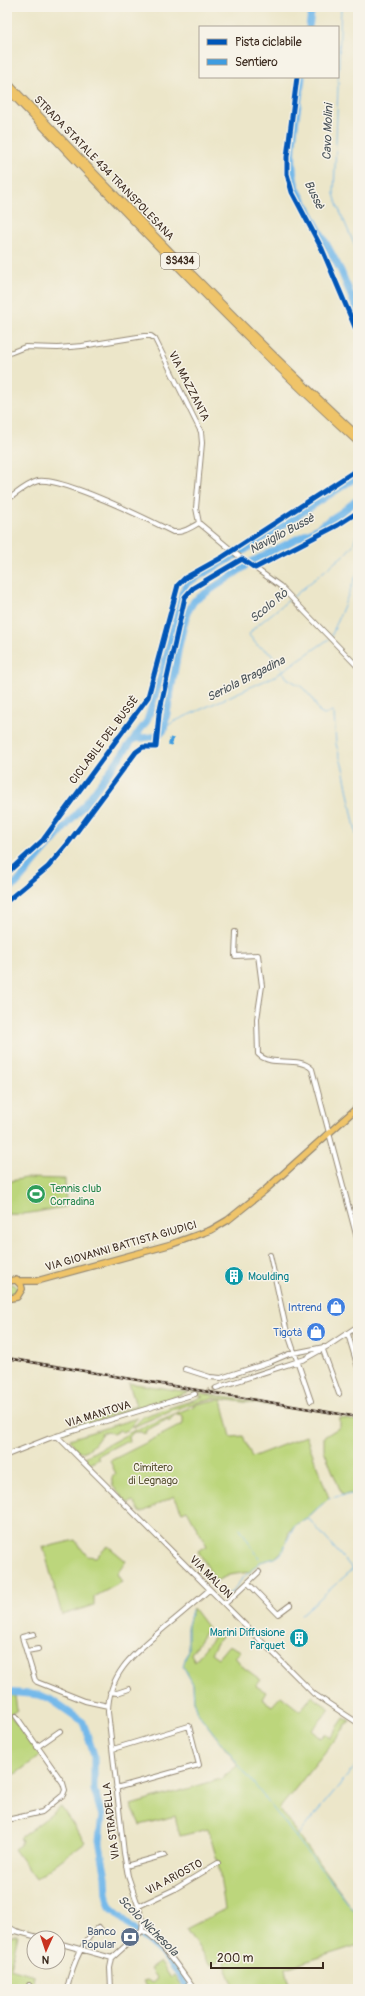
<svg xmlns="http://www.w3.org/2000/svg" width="365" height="1996" font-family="Pangolin,sans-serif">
  <rect width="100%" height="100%" fill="#f7f3e8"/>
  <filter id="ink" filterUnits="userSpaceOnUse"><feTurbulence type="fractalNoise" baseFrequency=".025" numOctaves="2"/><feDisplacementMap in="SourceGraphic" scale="8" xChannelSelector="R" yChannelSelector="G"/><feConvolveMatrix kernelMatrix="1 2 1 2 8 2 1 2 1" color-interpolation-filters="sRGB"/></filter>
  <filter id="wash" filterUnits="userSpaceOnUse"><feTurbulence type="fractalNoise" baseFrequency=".012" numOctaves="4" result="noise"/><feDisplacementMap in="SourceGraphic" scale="16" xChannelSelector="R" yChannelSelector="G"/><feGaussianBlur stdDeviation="0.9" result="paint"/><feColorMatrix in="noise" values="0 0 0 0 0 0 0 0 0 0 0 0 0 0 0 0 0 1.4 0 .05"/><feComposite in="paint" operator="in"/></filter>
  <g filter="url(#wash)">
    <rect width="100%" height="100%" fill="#ece6c9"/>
    <path fill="#bcd67b" stroke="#7c804c" d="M25 1178 65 1179 66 1207C46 1209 27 1216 7 1214V1182Z
      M7 1289a5 5 0 1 1 10 0a5 5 0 1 1-10 0Z
      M129 1383 189 1392 62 1432 59 1430 136 1406Z
      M188 1391 273 1405V1406L213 1398 172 1410 133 1427 144 1416 203 1397Z
      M215 1400H222L231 1437 243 1436 252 1457 306 1436 329 1498 308 1517 294 1526 289 1532 284 1549 275 1558 260 1562 250 1572 229 1575 216 1581 198 1551 207 1546 187 1510 182 1512 174 1496 141 1513 133 1501 128 1503C122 1495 110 1488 112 1477L116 1474 110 1461 183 1424V1416L179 1414 174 1415 169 1421 168 1419 145 1431 146 1433 144 1434 141 1432H134L129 1437 130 1442 127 1443 126 1441 97 1456 99 1459 88 1465 85 1462V1457L135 1430 194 1406 193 1405Z
      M137 1418 129 1429 122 1432 120 1430 113 1434 108 1431 102 1433C97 1442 89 1453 78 1452L70 1439Z
      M340 1418 358 1421V1493L342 1495 324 1450V1437L340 1427Z
      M75 1540 87 1556 96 1557 108 1546 126 1561 117 1574 122 1582 94 1597V1605L62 1615 43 1546 46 1547Z
      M193 1608 208 1628 191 1654 195 1661 218 1631 222 1635 211 1653 218 1658 229 1645 241 1651 235 1657 243 1667 261 1680 256 1686 266 1692 262 1699 272 1706 281 1696 300 1711 312 1696 330 1709 312 1730 321 1738 325 1734 330 1738 344 1718 350 1721 279 1809 355 1912 358 1911V1945L286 1968 290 1989H235L223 1960 210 1966 186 1929 225 1909 218 1863 208 1829 180 1836 175 1816 140 1825 131 1805 221 1779 238 1765 197 1712 194 1703 193 1684 183 1666 188 1650V1625Z
      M7 1695 15 1696 17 1710 10 1715 40 1756 7 1780Z
      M61 1807 85 1842 36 1879 14 1849 20 1845 22 1841 20 1838Z
      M14 1935H18L10 1968 34 1975 32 1986 13 1983 7 1986V1938Z
      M160 1962 171 1978 174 1976 184 1989H147L143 1981 147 1980 152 1983 157 1979 150 1969Z"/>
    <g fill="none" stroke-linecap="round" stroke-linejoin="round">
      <path stroke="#74b9ea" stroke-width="1" d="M341 7 334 194 338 207 358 253
        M293 597 346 553 353 545 358 530
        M290 599 254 628 249 635 257 645 271 653 287 678 302 687 312 698 320 713 324 715 332 712 334 714 336 744 343 768 358 843
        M331 637 358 571
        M165 728 173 722 275 676 329 639
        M308 1518 358 1575
        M240 1528 259 1558
        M221 1597 232 1592 242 1579 260 1562 275 1558 281 1554 294 1526 308 1517 329 1498 358 1493
        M192 1610 188 1625V1650L183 1666 193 1684 194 1703 197 1712 355 1912H358
        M301 1615 353 1569
        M296 1837 358 1763"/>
      <path stroke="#74b9ea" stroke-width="7" d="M309 27 312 7
        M302 77C298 113 287 151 296 187L341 271 358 313
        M134 739C144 737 157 739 164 730L179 646 187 613 194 601 253 561 316 529 342 512 358 499
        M7 890 16 884 84 805 147 721 162 673 182 593 187 583 234 557 358 476
        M7 1692 39 1695 50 1699 83 1722 94 1755V1790L102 1816 99 1840 106 1877 107 1898 110 1908 164 1955 190 1989"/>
    </g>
  </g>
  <g filter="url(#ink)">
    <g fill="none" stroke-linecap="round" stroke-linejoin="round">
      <path stroke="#c9c0a7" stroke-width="4" stroke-dasharray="4 2" stroke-linecap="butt" d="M195 1394 216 1388"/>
      <defs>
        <path id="minor" d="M7 354 25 347 58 348 82 346 144 336H151L155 339 201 432 202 443 196 508 199 523 241 558 280 586 358 667
          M7 500C16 494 27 484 38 481 62 477 149 520 173 532 183 533 190 528 199 523
          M236 932 235 956 258 955 262 986 257 1019 258 1054C271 1068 298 1055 312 1069L358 1242
          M270 1255 286 1328 311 1401
          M354 1329 358 1343
          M348 1334 358 1368
          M323 1350 339 1394
          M185 1369 210 1377 221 1378 270 1362 289 1354 324 1347
          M216 1388 305 1359 328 1346 358 1326
          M57 1436 314 1694 358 1723
          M7 1455 50 1438 195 1394
          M248 1583 278 1614 290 1605
          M225 1604 259 1572
          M34 1634 22 1637 35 1680 37 1682 85 1701 108 1706
          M27 1651 38 1649
          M110 1692 117 1693 129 1689
          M37 1747 60 1731
          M113 1749 189 1726 199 1765 116 1788
          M7 1820 42 1812 63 1795 65 1790 63 1783 16 1716
          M126 1866 165 1855
          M139 1906 173 1890 218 1863
          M7 1926 16 1931 41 1938
          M142 1931 143 1920 128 1876 124 1853 108 1712C108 1672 137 1651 164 1628 179 1616 194 1603 209 1590
          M142 1931C156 1932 185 1977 194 1989
          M7 1934 16 1931
          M58 1943 112 1958
          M28 1989 29 1985
          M67 1989C72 1967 81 1942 99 1927L103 1932
          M111 1989 110 1968 112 1958 142 1931"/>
        <path id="major" d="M7 1281 16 1280 21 1285 22 1289 17 1297 11 1298 7 1296
          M18 1281H37L172 1244 211 1230 228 1220 264 1191 358 1107"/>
        <path id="highway" d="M7 82C122 202 236 323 358 436
          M7 89C122 208 235 330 358 442"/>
      </defs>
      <use href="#minor" stroke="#948874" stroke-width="6"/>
      <use href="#major" stroke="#948874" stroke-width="8"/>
      <use href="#highway" stroke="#948874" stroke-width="8"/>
      <use href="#minor" stroke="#fff" stroke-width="4"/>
      <use href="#major" stroke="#efc469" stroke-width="5.5"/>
      <use href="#highway" stroke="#efc469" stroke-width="6"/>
      <defs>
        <path id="rail" d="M7 1358 358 1417"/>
      </defs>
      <use href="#rail" stroke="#3b2a1e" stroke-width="2.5"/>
      <use href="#rail" stroke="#f7f3e8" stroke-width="1" stroke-dasharray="3" stroke-linecap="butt"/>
      <path stroke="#3f9ce0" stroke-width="4" stroke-dasharray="8 4" stroke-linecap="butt" d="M170 745 172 738"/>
      <defs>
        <path id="cycleway" d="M297 77 287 157V174L292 192 322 249 358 334
          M7 873 43 840 148 697 178 585 185 578 221 558 358 469
          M7 901 48 867 66 846 136 752 143 747H156L159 714 185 597 193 588 242 559 255 568 338 525 358 512"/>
      </defs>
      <use href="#cycleway" stroke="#f7f3e8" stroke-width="8"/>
      <use href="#cycleway" stroke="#0057b8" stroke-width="5"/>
    </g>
  </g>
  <defs>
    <symbol id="stadium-disc" viewBox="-11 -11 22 22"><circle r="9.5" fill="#2e9e5b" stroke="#f7f3e8"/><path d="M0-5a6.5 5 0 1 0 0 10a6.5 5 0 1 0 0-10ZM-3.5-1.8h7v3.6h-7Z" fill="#fff"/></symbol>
    <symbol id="building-disc" viewBox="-11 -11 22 22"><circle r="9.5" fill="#0f9aa8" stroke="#f7f3e8"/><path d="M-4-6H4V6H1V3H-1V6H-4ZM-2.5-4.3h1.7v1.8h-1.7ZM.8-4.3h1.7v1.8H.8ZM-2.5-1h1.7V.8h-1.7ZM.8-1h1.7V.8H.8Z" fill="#fff"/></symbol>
    <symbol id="shop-disc" viewBox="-11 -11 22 22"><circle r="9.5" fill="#3f7fe0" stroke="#f7f3e8"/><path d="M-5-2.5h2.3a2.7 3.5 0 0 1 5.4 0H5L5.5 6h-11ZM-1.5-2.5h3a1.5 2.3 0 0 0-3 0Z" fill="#fff"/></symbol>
    <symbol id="bank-disc" viewBox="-11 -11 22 22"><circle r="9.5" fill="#5c6f8a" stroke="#f7f3e8"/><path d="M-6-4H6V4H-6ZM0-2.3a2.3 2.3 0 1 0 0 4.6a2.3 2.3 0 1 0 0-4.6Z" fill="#fff"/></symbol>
  </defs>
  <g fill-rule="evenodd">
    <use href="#stadium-disc" x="25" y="1183" width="22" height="22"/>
    <use href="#building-disc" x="223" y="1265" width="22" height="22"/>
    <use href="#shop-disc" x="325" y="1296" width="22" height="22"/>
    <use href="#shop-disc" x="305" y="1321" width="22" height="22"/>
    <use href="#building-disc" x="288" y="1627" width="22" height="22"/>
    <use href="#bank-disc" x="119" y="1926" width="22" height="22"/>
  </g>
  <g text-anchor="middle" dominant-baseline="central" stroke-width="3" stroke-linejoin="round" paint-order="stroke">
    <rect fill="#f7f3e8" stroke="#73665b" stroke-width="1" x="161" y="253" width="38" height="16" rx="3"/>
    <g font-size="10" font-weight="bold" fill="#3b2a1e">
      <text x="180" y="261">SS434</text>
    </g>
    <g font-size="11" fill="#3b2a1e" stroke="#f7f3e8">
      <text transform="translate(104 168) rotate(46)">STRADA STATALE 434 TRANSPOLESANA</text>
      <text transform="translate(189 386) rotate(63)">VIA MAZZANTA</text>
      <text transform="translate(104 740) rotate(-53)">CICLABILE DEL BUSSÈ</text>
      <text transform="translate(121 1246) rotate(-16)">VIA GIOVANNI BATTISTA GIUDICI</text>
      <text transform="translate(98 1414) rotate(-17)">VIA MANTOVA</text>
      <text transform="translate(211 1577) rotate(45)">VIA MALON</text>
      <text transform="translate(111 1821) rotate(-97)">VIA STRADELLA</text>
      <text transform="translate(174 1877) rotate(-28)">VIA ARIOSTO</text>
    </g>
    <g font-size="11" fill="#27864d" stroke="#f7f3e8" text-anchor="start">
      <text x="50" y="1188">Tennis club<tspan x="50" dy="13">Corradina</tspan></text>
    </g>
    <g font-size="11" fill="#0d838f" stroke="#f7f3e8" text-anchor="start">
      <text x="248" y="1276">Moulding</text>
      <text x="285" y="1632" text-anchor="end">Marini Diffusione<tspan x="285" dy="13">Parquet</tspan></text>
    </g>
    <g font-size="11" fill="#366cbe" stroke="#f7f3e8" text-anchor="end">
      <text x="322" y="1307">Intrend</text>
      <text x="302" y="1332">Tigotà</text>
    </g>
    <g font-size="11" fill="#5b5535" stroke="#f7f3e8">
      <text x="153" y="1467">Cimitero<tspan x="153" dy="13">di Legnago</tspan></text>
    </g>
    <g font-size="11" fill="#4e5e75" stroke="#f7f3e8" text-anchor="end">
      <text x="116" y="1931">Banco<tspan x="116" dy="13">Popular</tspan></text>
    </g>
    <g font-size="12" font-style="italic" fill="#4c555b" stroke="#f7f3e8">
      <text transform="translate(328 132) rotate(-88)">Cavo Molini</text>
      <text transform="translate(314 195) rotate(64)">Bussè</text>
      <text transform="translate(282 534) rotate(-28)">Naviglio Bussè</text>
      <text transform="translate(269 606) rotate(-40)">Scolo Rò</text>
      <text transform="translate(246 679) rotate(-27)">Seriola Bragadina</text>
      <text transform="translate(148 1926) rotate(45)">Scolo Nichesola</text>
    </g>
  </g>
  <rect width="365" height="1996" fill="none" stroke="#f7f3e8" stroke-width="24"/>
  <rect x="199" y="26" width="140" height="52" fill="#f7f3e8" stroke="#aca397"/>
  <rect x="207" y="39" width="20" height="6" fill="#0057b8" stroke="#aca397"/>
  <text x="235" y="46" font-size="12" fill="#3b2a1e">Pista ciclabile</text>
  <rect x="207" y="59" width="20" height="6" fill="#3f9ce0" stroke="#aca397"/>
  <text x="235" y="66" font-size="12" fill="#3b2a1e">Sentiero</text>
  <g transform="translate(46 1950) rotate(183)"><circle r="19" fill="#f7f3e8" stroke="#aca397"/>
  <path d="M0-3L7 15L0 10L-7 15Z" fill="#c8321e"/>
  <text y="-6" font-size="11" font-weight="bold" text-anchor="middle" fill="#3b2a1e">N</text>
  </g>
  <path d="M211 1962v6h112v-6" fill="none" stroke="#3b2a1e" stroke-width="2"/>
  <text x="217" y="1962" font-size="12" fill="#3b2a1e" stroke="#f7f3e8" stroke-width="3" paint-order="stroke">200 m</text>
</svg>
